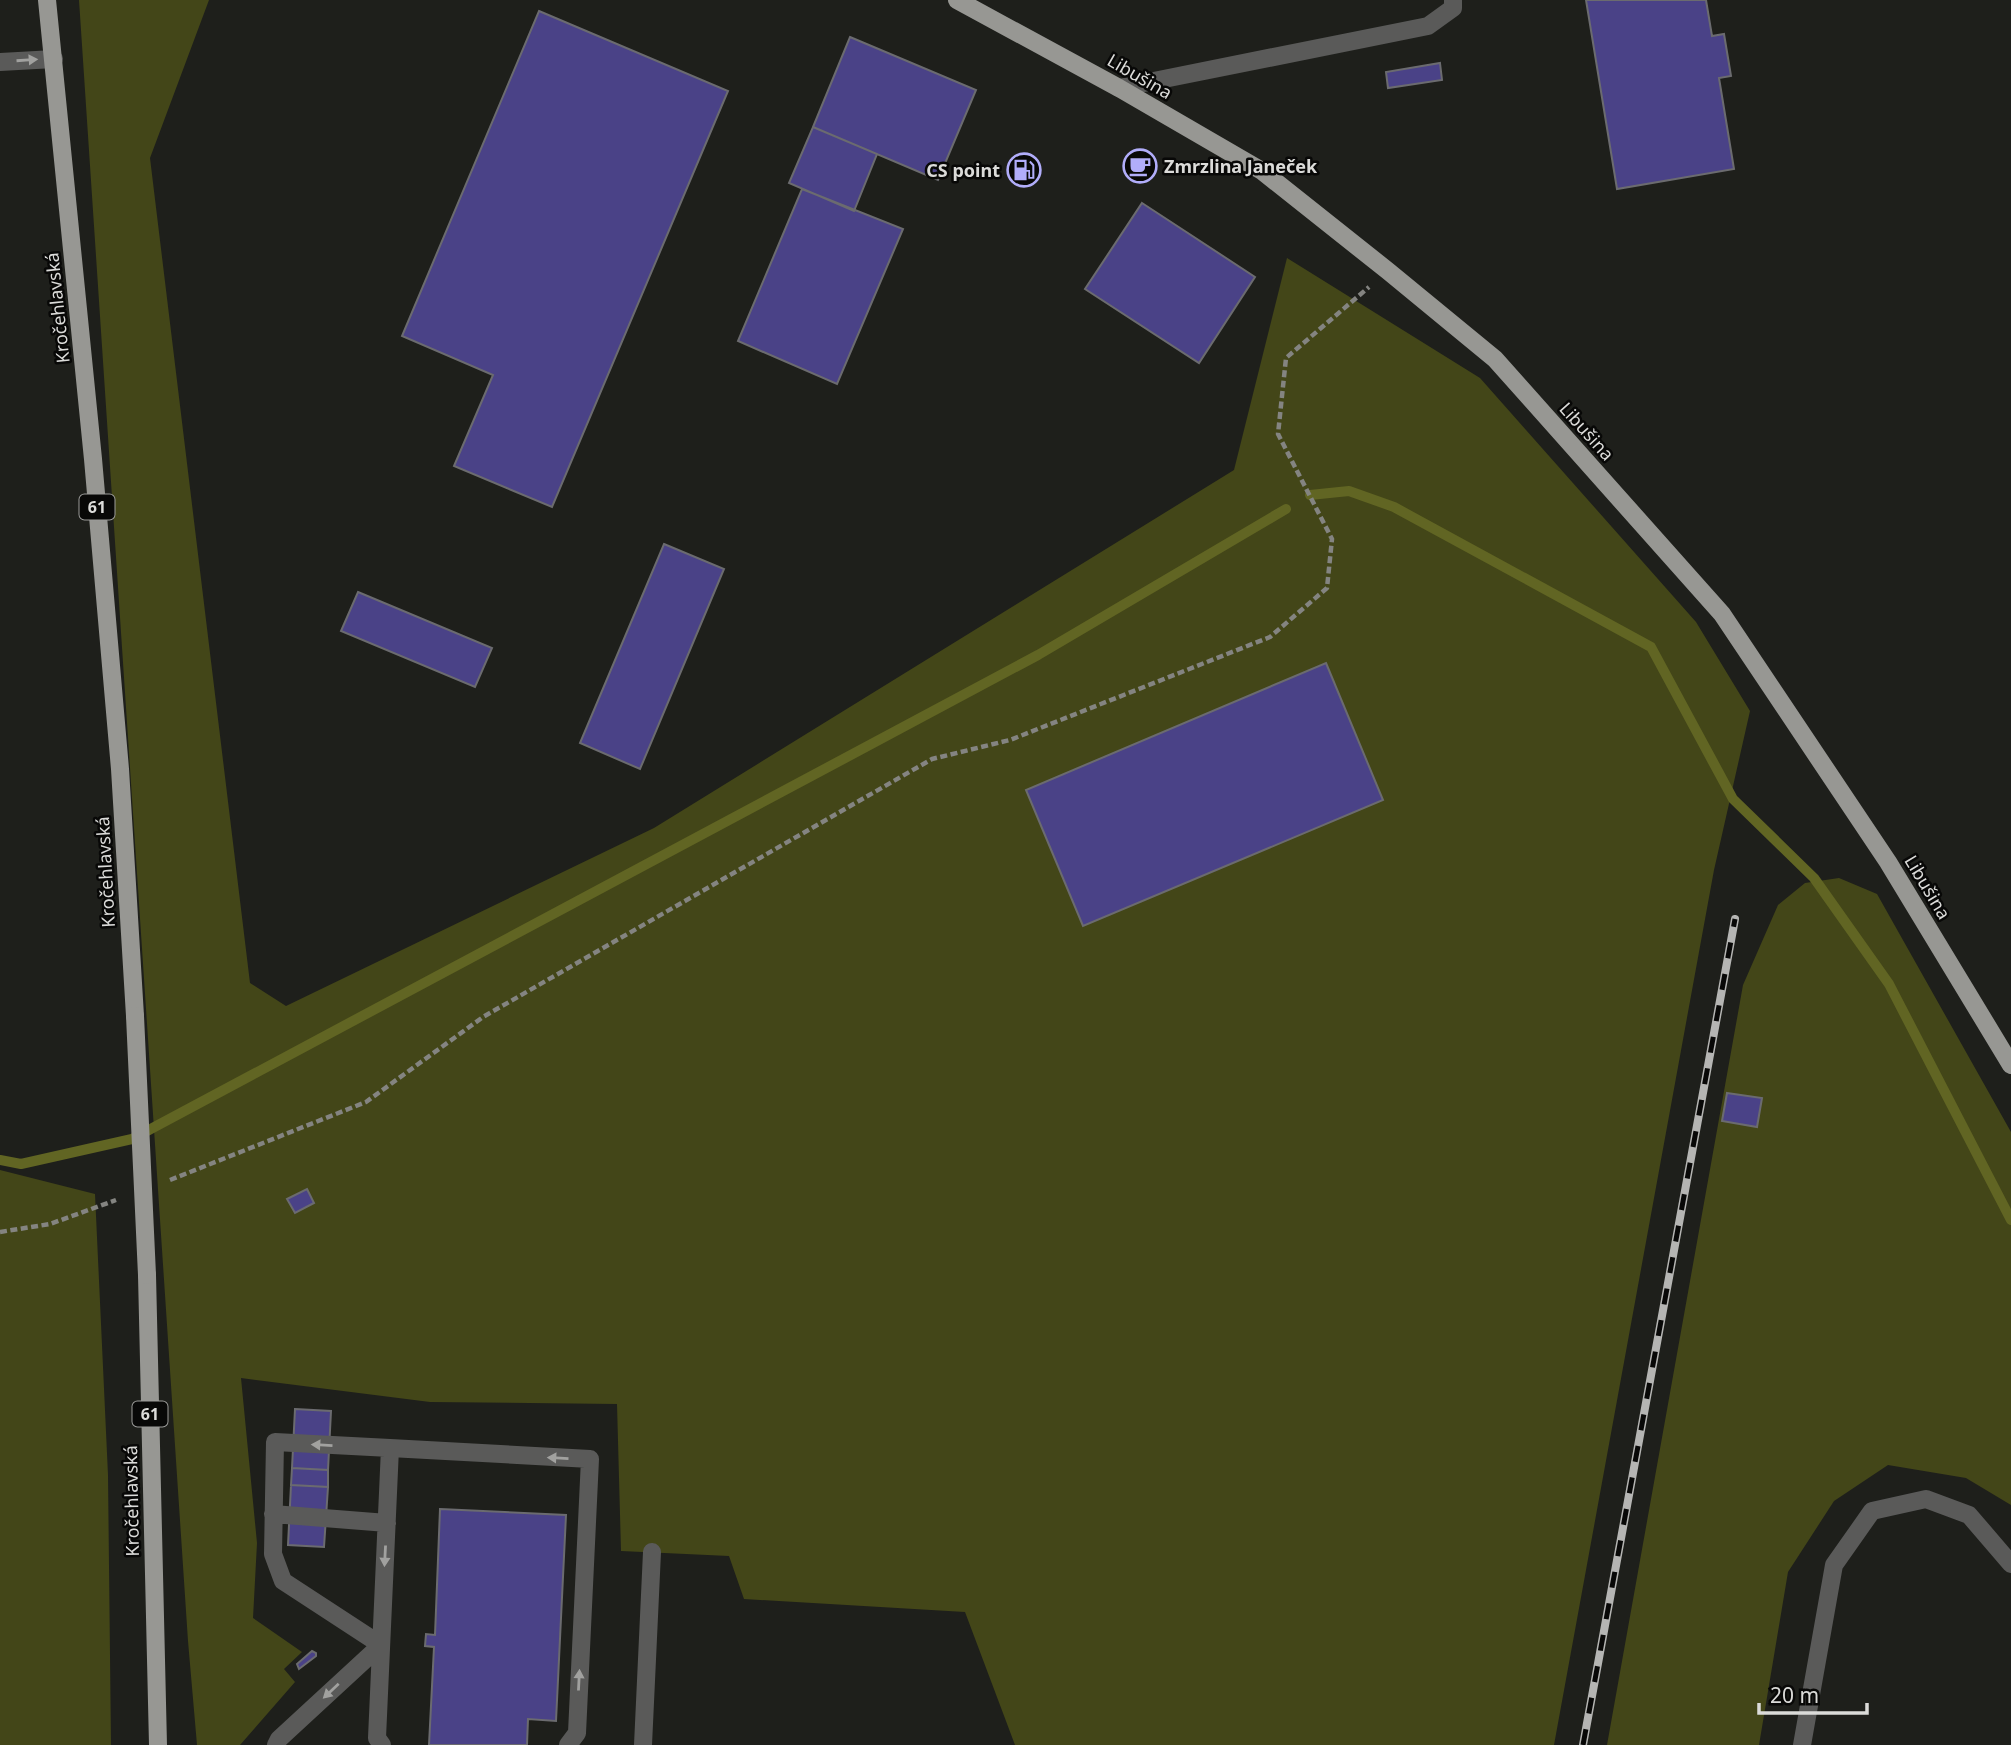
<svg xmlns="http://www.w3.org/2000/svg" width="2011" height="1745" font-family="'Noto Sans',sans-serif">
  <rect width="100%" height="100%" fill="#1e1f1b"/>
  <path fill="#434618" d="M79 0H209L150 158 250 983 286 1006 654 828 1234 470 1287 258 1480 378 1696 622 1750 711 1714 870 1554 1745H1015L965 1612 744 1599 729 1556 621 1551 617 1404 430 1402 241 1378 257 1543 253 1618 302 1652 284 1669 295 1682 240 1745H197L188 1641Z
    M1839 878 1877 894 2011 1132V1505L1966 1478 1888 1465 1834 1501 1788 1572 1759 1745H1607L1743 985 1778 905 1805 883Z
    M0 1170 95 1194 108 1475 111 1745H0Z"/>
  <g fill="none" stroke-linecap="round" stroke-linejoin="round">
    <path stroke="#616523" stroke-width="10" d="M1310 495 1349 491 1394 507 1651 647 1733 799 1814 878 1889 984 2011 1220
      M0 1160 21 1164 132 1139 1038 655 1286 509"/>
  </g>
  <path fill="#4a4287" stroke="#6b6b6f" stroke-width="2" d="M1586 0H1706L1712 36 1724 34 1731 76 1719 78 1734 169 1617 189Z
    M539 11 728 91 552 507 454 466 493 375 402 336Z
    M850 37 976 90 938 180 813 127Z
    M1440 63 1442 80 1388 88 1386 72Z
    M813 127 877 154 854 211 789 183Z
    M802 189 903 229 837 384 738 341Z
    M1142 203 1255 277 1199 363 1085 289Z
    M664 544 724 569 640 769 580 743Z
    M358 592 492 648 475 687 341 631Z
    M1326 663 1383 800 1083 926 1026 790Z
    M1727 1093 1762 1098 1757 1127 1722 1121Z
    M307 1189 314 1203 295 1213 287 1199Z
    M295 1409 331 1411 328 1470 292 1468Z
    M292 1468 328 1470V1487L291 1485Z
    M291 1485 328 1487 324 1547 288 1545Z
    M440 1509 566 1515 556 1721 528 1719 527 1745H429L434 1647 425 1646 426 1634 435 1635Z
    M312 1651 316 1653V1656L299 1669 297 1664Z"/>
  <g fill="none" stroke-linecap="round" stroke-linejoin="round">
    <path stroke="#848481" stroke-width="4.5" stroke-dasharray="7 3.5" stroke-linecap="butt" d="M170 1180 366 1102 483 1017 932 759 1010 740 1270 637 1327 588 1332 539 1278 434 1286 358 1369 287
      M0 1232 50 1224 116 1200"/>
    <path stroke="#5a5a59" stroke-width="18" d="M0 62 54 59
      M1119 88 1428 26 1453 8V0
      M273 1514 387 1523
      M276 1745 279 1739 381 1645 283 1581 273 1554 275 1442 390 1448
      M382 1745 377 1738 390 1448 590 1459 577 1733 568 1745
      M643 1745 652 1552
      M1802 1745 1834 1565 1872 1511 1926 1499 1969 1515 2011 1564"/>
    <path stroke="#979793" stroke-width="18" d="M47 0 93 459 120 769 135 1016
      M957 0 1119 88 1262 171 1388 271 1495 359 1722 614 1888 862 2011 1065
      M147 1275 158 1745"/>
    <defs>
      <path id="rail" d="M1583 1745 1735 919"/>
    </defs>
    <use href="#rail" stroke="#b5b5b3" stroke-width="8"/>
    <use href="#rail" stroke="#080807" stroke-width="5" stroke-dasharray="16" stroke-linecap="butt"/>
    <path stroke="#979793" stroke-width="18" d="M135 1016 147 1275"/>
  </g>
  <defs><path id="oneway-solid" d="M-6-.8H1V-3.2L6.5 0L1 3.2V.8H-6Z" transform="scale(1.75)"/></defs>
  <g fill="#a1a19f">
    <use href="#oneway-solid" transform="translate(27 60) rotate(-4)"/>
    <use href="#oneway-solid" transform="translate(322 1445) rotate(-177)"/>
    <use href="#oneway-solid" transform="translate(558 1458) rotate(-177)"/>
    <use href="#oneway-solid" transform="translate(385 1556) rotate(93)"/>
    <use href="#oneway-solid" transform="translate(579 1680) rotate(-87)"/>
    <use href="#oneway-solid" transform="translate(331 1691) rotate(137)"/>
  </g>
  <defs>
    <symbol id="cafe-ring" viewBox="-11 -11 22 22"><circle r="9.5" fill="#080807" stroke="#b1adfa" stroke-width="1.5"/><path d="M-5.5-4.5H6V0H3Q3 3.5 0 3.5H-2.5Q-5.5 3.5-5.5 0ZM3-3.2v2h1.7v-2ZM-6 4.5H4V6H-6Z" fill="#b1adfa"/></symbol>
    <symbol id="fuel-ring" viewBox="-11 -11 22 22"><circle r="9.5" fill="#080807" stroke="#b1adfa" stroke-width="1.5"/><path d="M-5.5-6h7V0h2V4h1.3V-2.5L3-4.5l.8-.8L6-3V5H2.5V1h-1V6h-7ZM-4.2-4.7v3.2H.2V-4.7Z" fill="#b1adfa"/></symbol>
  </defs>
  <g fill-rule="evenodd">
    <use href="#cafe-ring" x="1121" y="147" width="38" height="38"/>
    <use href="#fuel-ring" x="1005" y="151" width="38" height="38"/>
  </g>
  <g text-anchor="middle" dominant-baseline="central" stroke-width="5" stroke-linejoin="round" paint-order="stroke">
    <g fill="#080807" stroke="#9c9c9a" stroke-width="2">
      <rect x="79.5" y="494.5" width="35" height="25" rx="5"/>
      <rect x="132.5" y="1401.5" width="35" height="25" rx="5"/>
    </g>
    <g font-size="16" font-weight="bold" fill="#dbdbd9">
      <text x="97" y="507">61</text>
      <text x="150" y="1414">61</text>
    </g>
    <g font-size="18" fill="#dbdbd9" stroke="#080807">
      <text transform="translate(1140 76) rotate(30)">Libušina</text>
      <text transform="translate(57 308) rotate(-96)">Kročehlavská</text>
      <text transform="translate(1587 431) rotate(48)">Libušina</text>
      <text transform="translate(105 872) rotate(-93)">Kročehlavská</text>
      <text transform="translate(1928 887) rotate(59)">Libušina</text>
      <text transform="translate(131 1501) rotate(-91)">Kročehlavská</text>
    </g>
    <g font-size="18" font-weight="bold" fill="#dbdbd9" stroke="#080807" text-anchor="start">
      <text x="1164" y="166">Zmrzlina Janeček</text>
      <text x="1000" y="170" text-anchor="end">CS point</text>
    </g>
  </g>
  <path d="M1759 1703v10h108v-10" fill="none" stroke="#dbdbd9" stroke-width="3.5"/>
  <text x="1770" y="1703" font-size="21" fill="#dbdbd9" stroke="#080807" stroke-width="5" paint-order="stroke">20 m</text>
</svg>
